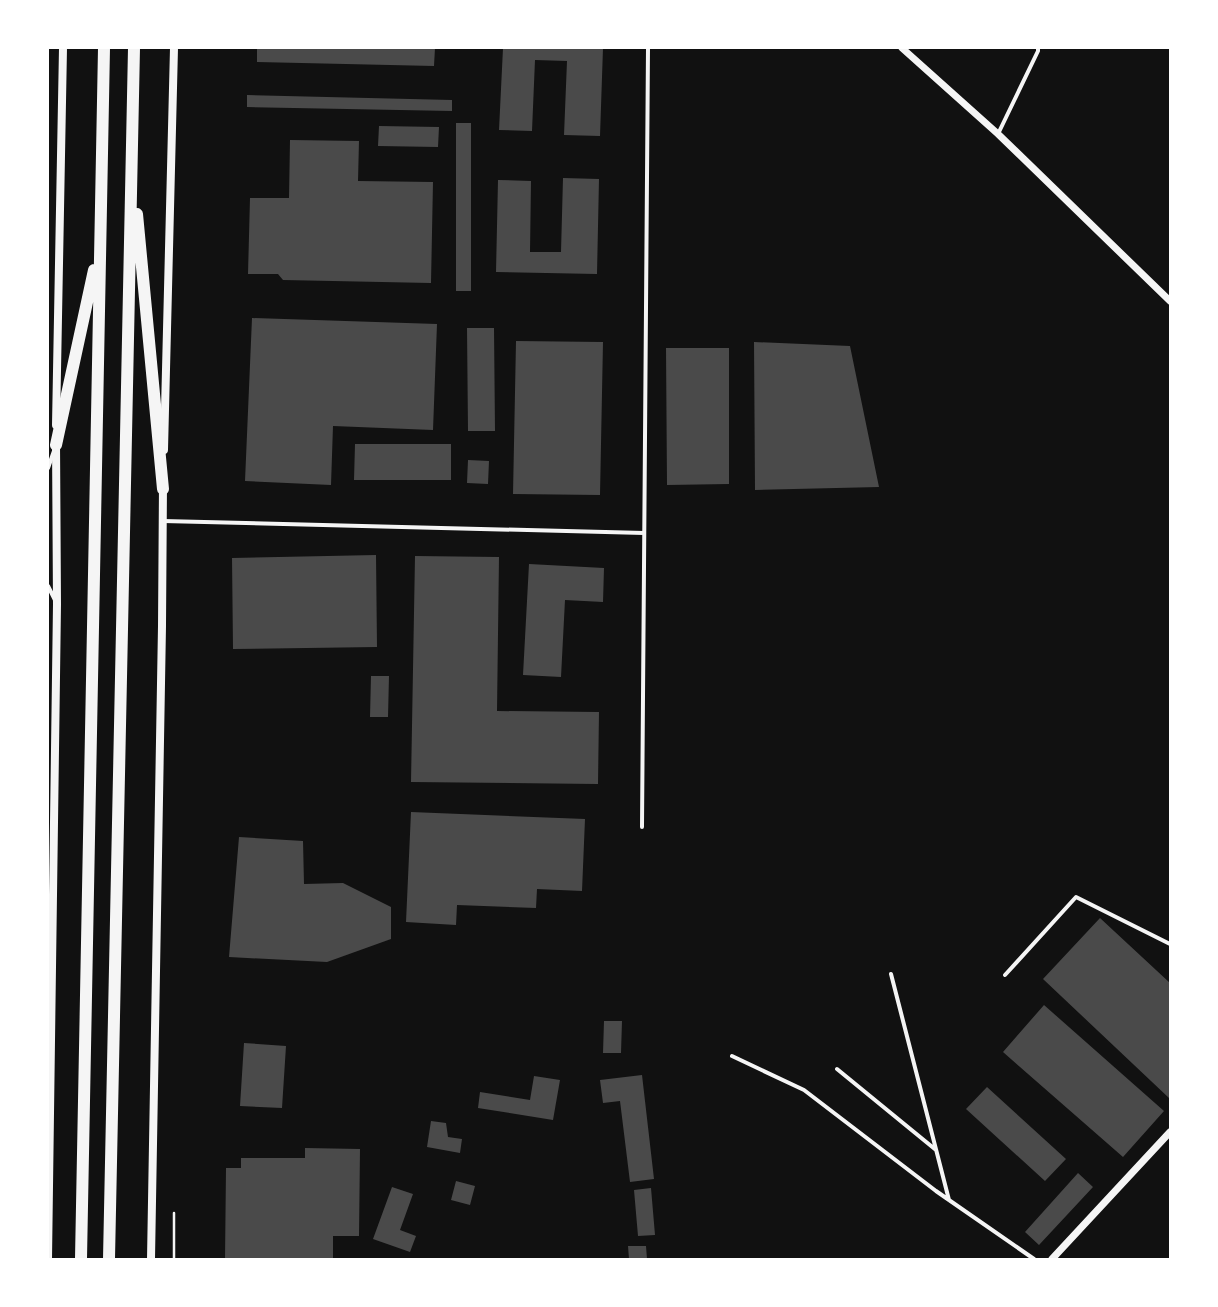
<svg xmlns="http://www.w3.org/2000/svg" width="1218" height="1307" font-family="'Exo 2',sans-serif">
  <rect width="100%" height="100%" fill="#111"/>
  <path fill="#4a4a4a" d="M257 48H435L434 66 257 62Z
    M503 48H603L600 136 564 135 567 61 535 60 532 131 499 130Z
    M247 95 452 100V111L247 107Z
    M456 123H471V291H456Z
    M379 126 439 127 438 147 378 146Z
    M290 140 359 141 358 181 433 182 431 283 283 280 278 274H248L250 198H289Z
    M563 178 599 179 597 274 496 272 498 180 531 181 530 252H561Z
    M252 318 437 324 433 430 333 426 331 485 245 481Z
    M467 328H494L495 431H468Z
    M516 341 603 342 600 495 513 494Z
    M754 342 850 346 879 487 755 490Z
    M666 348H729V484L667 485Z
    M355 444H451V480H354Z
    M468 460 489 461 488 484 467 483Z
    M376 555 377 647 233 649 232 558Z
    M415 556 499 557 497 711 599 712 598 784 411 782Z
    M529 564 604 568 603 602 565 600 561 677 523 675Z
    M371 676H389L388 717H370Z
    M411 812 585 819 582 891 537 889 536 908 457 905 456 925 406 922Z
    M239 837 303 841 304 884 343 883 391 907V939L327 962 229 957Z
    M1100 918 1170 983 1169 1098 1043 979Z
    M1044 1005 1164 1111 1123 1157 1003 1052Z
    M604 1021H622L621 1053H603Z
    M244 1043 286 1046 282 1108 240 1106Z
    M642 1075 654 1179 630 1182 620 1101 603 1103 600 1080Z
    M534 1076 560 1080 553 1120 478 1108 480 1092 530 1100Z
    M987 1087 1066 1159 1045 1181 966 1109Z
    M431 1121 446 1123 448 1137 462 1139 460 1153 427 1147Z
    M305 1148 360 1149 359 1236H333V1259H225L226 1168H241V1158H305Z
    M1078 1173 1093 1187 1039 1245 1025 1232Z
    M456 1181 475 1186 470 1205 451 1200Z
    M392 1187 413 1194 400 1230 416 1236 410 1252 373 1239Z
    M651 1188 655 1235 638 1236 634 1190Z
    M628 1246H646L647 1259H629Z"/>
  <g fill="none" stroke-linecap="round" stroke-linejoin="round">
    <path stroke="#f5f5f5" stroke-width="2.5" d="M174 1259V1213"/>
    <path stroke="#f5f5f5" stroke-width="4" d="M998 134 1038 51V48
      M48 468 54 451
      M163 521 644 533
      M48 586 55 600
      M642 827 648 48
      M891 974 949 1200
      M1005 975 1076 897 1170 944
      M732 1056 804 1090 936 1191 1034 1259
      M837 1069 936 1150"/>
    <path stroke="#f5f5f5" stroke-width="7" d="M902 48 998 134 1170 301
      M1052 1259 1170 1132"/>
    <path stroke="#f5f5f5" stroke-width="8" d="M56 425 63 48
      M164 450 174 48
      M48 1259 57 604 56 441
      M151 1259 162 626 163 484"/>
    <path stroke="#f5f5f5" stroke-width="12" d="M137 214 163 489
      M56 445 94 270
      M81 1259 104 48
      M109 1259 134 48"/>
  </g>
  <rect width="1218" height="1307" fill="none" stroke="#ffffff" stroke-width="98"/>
</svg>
